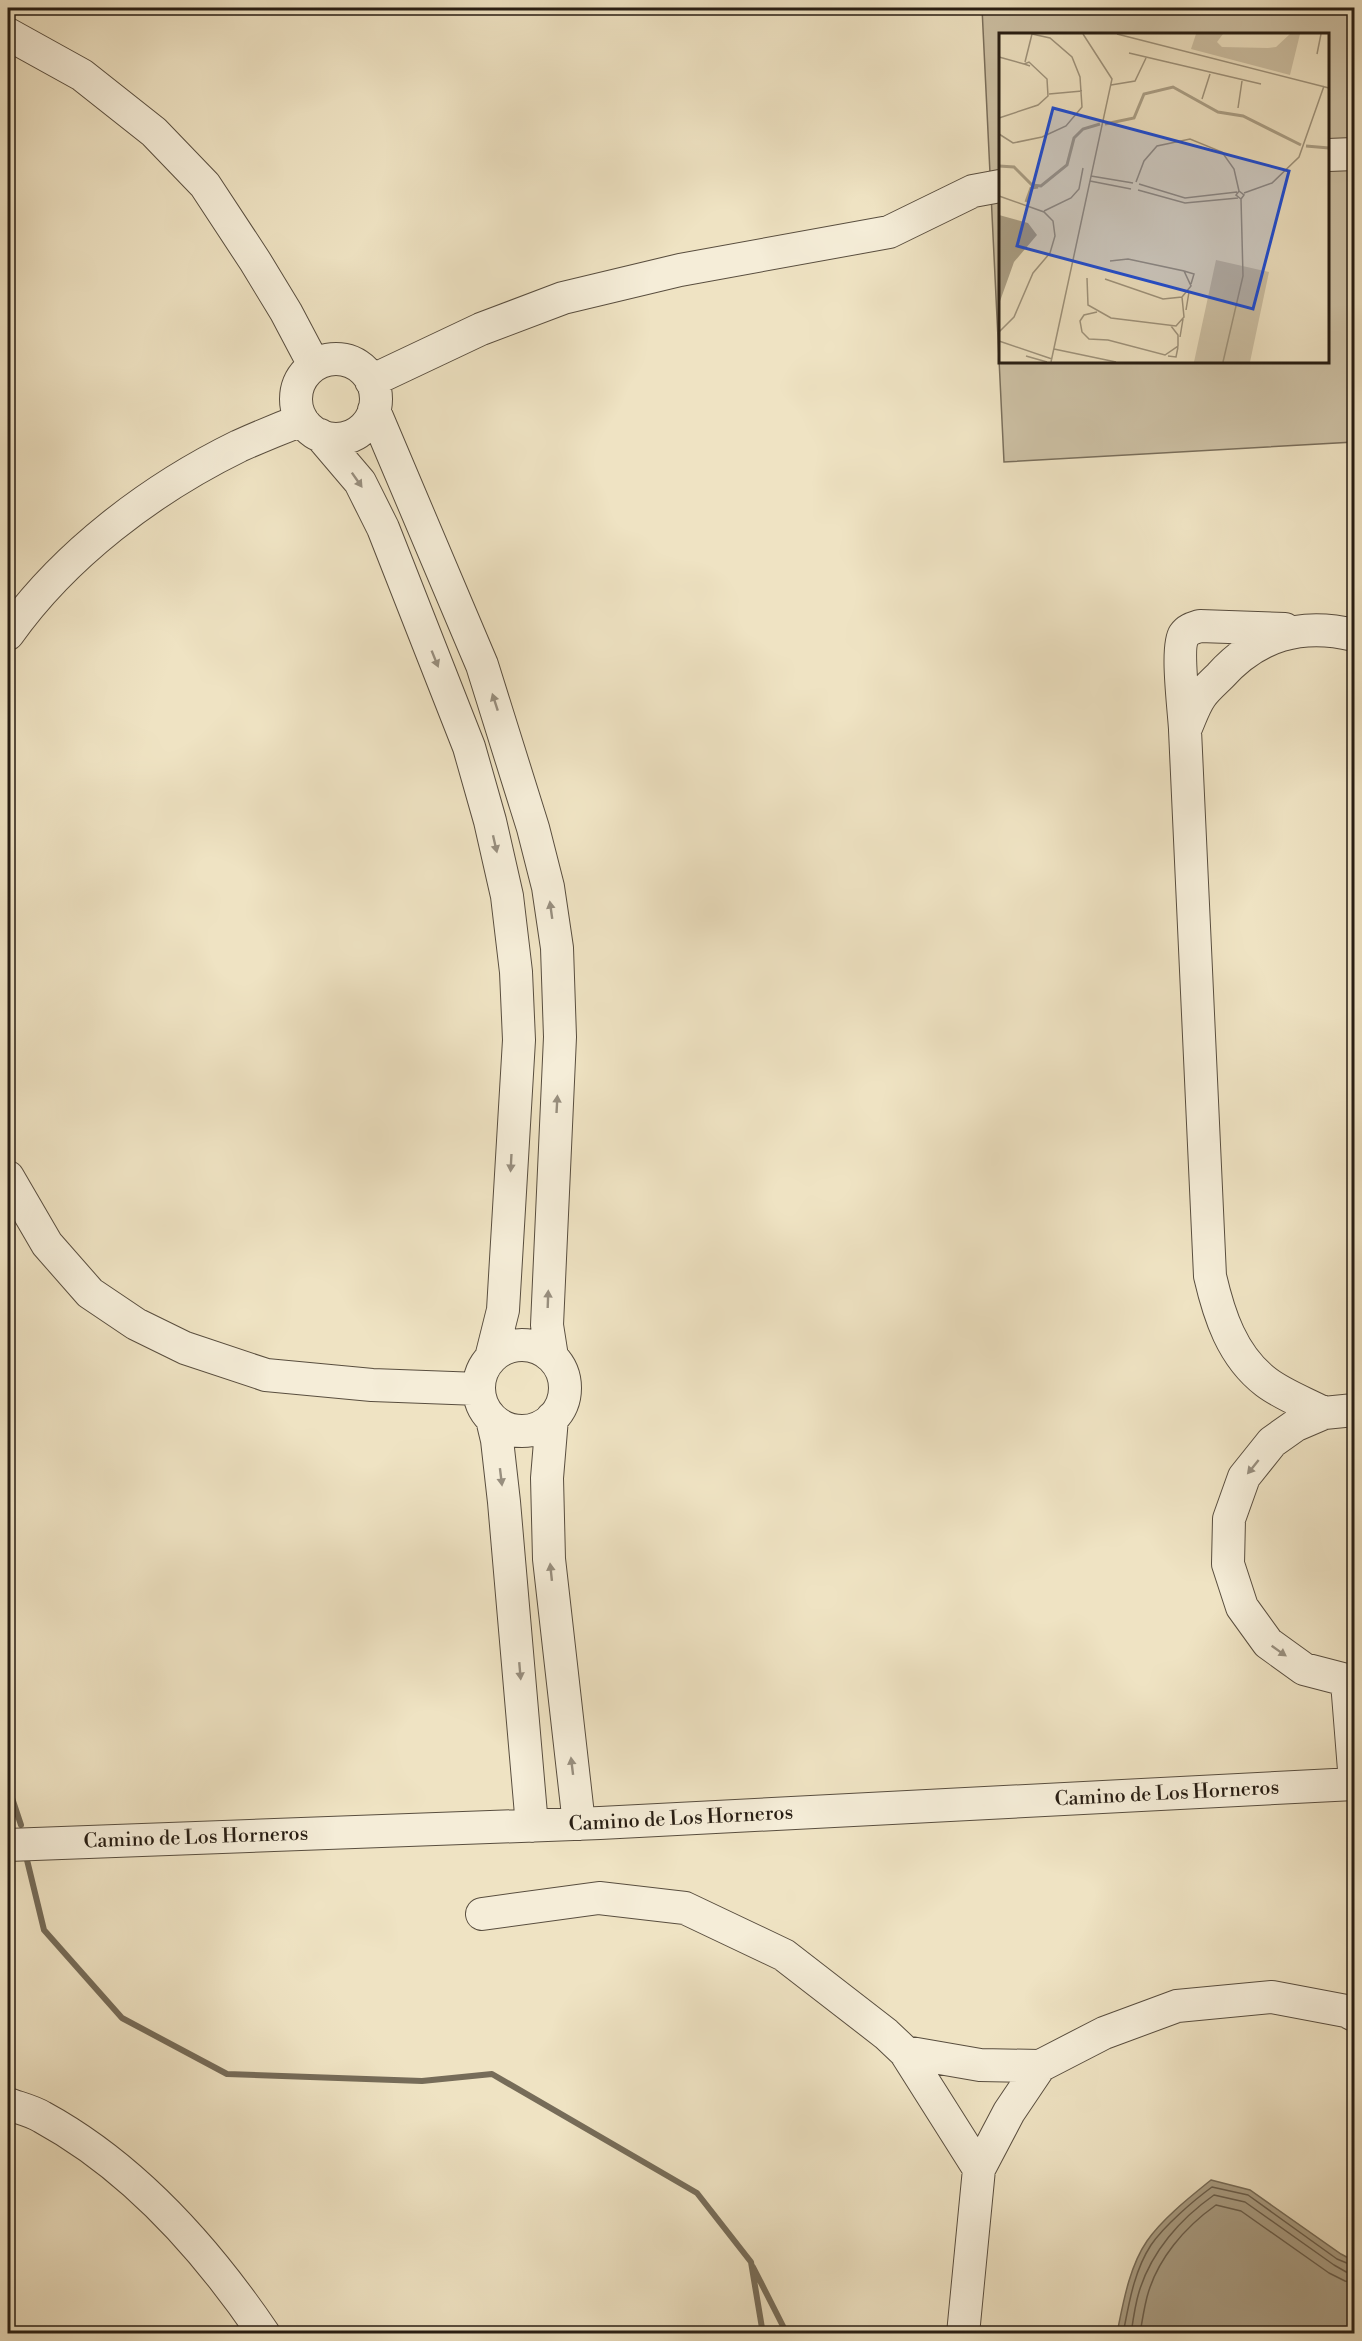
<svg xmlns="http://www.w3.org/2000/svg" width="1362" height="2341" font-family="'Libre Bodoni',serif">
  <rect width="100%" height="100%" fill="#efe3c3"/>
  <filter id="stains"><feTurbulence type="fractalNoise" baseFrequency=".00333" numOctaves="4"/><feColorMatrix values="0 0 0 0 .2 0 0 0 0 .09 0 0 0 0 .02 0 0 0 .5 -.17"/></filter>
  <radialGradient id="worn" r=".72"><stop offset=".6" stop-color="#630" stop-opacity="0"/><stop offset="1" stop-color="#630" stop-opacity=".3"/></radialGradient>
  <path fill="#cdc1a5" stroke="#7a6f5c" stroke-width="1.5" fill-rule="evenodd" d="M982 8H1354V442L1004 462ZM1000 34H1328V362H1000Z"/>
  <path fill="#aba087" stroke="#766c59" stroke-width="1.5" d="M1211 2180 1250 2190 1341 2254 1354 2261V2333H1117C1123 2304 1129 2267 1147 2241 1162 2219 1190 2197 1211 2180Z"/>
  <g fill="none" stroke-linecap="round" stroke-linejoin="round">
    <path stroke="#695e4d" stroke-width="1.5" d="M1123 2334C1129 2303 1134 2271 1151 2245 1164 2226 1194 2200 1212 2187L1248 2195 1337 2259 1354 2266
      M1131 2334C1133 2320 1135 2305 1139 2292 1151 2252 1180 2219 1214 2195L1245 2202 1334 2265 1348 2273 1354 2274
      M1140 2334C1142 2321 1144 2309 1147 2297 1157 2259 1185 2227 1216 2205L1241 2211 1329 2273 1345 2281 1354 2283"/>
    <path stroke="#766c59" stroke-width="6" d="M8 1786 21 1825
      M27 1860 44 1930 122 2018 227 2074 422 2081 492 2074 697 2193 751 2262 763 2334
      M753 2267 787 2334"/>
    <defs>
      <path id="minor" d="M8 34 82 75 154 132 205 185 255 261 286 312 314 365
        M1328 155 1354 154
        M296 399a40 40 0 1 1 80 0a40 40 0 1 1-80 0Z
        M371 381 481 329 563 298 680 270 889 232 973 191 1000 186
        M374 410 482 665 533 828 548 887 557 948 560 1037 547 1325 552 1357
        M320 435 360 482 383 528 469 747 490 821 507 896 516 972 519 1040 503 1310 491 1358
        M8 634C64 555 151 489 239 446 259 437 281 428 302 420
        M1185 729C1184 711 1176 647 1184 635 1188 629 1194 628 1200 626L1285 629
        M8 1177 47 1244 90 1293 136 1324 185 1348 266 1375 372 1385 479 1389
        M479 1388a43 43 0 1 1 86 0a43 43 0 1 1-86 0Z
        M1354 1410 1324 1413 1296 1425 1272 1442 1244 1477 1229 1519 1228 1564 1242 1607 1268 1643 1304 1669 1354 1682
        M1324 1413C1305 1403 1283 1395 1266 1382 1232 1356 1219 1315 1210 1276L1185 730C1190 719 1194 706 1201 696 1206 689 1214 682 1220 676 1257 635 1301 622 1354 635
        M552 1418 547 1478 549 1559 579 1824
        M492 1419 497 1440 504 1502 532 1826
        M1347 1682 1354 1770
        M8 1845 600 1823 1354 1784
        M482 1914 599 1898 685 1908 784 1955 886 2034 905 2052 979 2169
        M905 2052 980 2065 1040 2066
        M8 2104C19 2108 32 2111 42 2117 132 2166 207 2250 264 2334
        M963 2334 979 2169 1009 2112 1040 2066 1104 2033 1177 2006 1272 1997 1346 2011 1354 2015"/>
    </defs>
    <use href="#minor" stroke="#594e3f" stroke-width="34"/>
    <use href="#minor" stroke="#f5edd8" stroke-width="32"/>
  </g>
  <defs><path id="oneway-solid" d="M-6-.8H1V-3.2L6.5 0L1 3.2V.8H-6Z" transform="scale(1.5)"/></defs>
  <g fill="#988f7f">
    <use href="#oneway-solid" transform="translate(357 480) rotate(55)"/>
    <use href="#oneway-solid" transform="translate(435 659) rotate(68)"/>
    <use href="#oneway-solid" transform="translate(495 702) rotate(-108)"/>
    <use href="#oneway-solid" transform="translate(495 844) rotate(77)"/>
    <use href="#oneway-solid" transform="translate(551 910) rotate(-98)"/>
    <use href="#oneway-solid" transform="translate(557 1104) rotate(-87)"/>
    <use href="#oneway-solid" transform="translate(511 1163) rotate(93)"/>
    <use href="#oneway-solid" transform="translate(548 1299) rotate(-88)"/>
    <use href="#oneway-solid" transform="translate(1253 1467) rotate(129)"/>
    <use href="#oneway-solid" transform="translate(501 1477) rotate(83)"/>
    <use href="#oneway-solid" transform="translate(551 1572) rotate(-96)"/>
    <use href="#oneway-solid" transform="translate(1279 1651) rotate(35)"/>
    <use href="#oneway-solid" transform="translate(520 1671) rotate(85)"/>
    <use href="#oneway-solid" transform="translate(572 1766) rotate(-97)"/>
  </g>
  <g text-anchor="middle" dominant-baseline="central" stroke-width="4.5" stroke-linejoin="round" paint-order="stroke">
    <g font-size="20" fill="#271d13" stroke="#f5edd8">
      <text transform="translate(1167 1794) rotate(-3)">Camino de Los Horneros</text>
      <text transform="translate(681 1819) rotate(-3)">Camino de Los Horneros</text>
      <text transform="translate(196 1838) rotate(-2)">Camino de Los Horneros</text>
    </g>
  </g>
  <g transform="translate(999 33)">
    <rect width="330" height="330" fill="#efe3c3"/>
    <path d="M197 1H224L218 9 223 14 269 15 277 14 291 1H301L291 42 192 16ZM217 227 270 239 251 329H195Z" fill="#cdc1a5"/>
    <path d="M0 182 29 190 38 202 15 229 0 271Z" fill="#aba087"/>
    <path fill="none" stroke="#aba087" stroke-width="3" d="M106 91 135 85 145 61 174 54 219 79 244 83 302 112M307 113 330 115M0 133 15 134 33 152 42 153 68 132 75 105 84 96 101 91M27 169 32 155 39 154"/>
    <path fill="none" stroke="#9f947d" stroke-width="1.5" d="M118 1 330 55M130 20 262 51M318 21 322 1M0 24 25 31M26 29 33 1M112 52 136 48 147 25M50 61 83 58M203 66 211 41M239 75 243 48M0 85 39 72 49 63 48 46 30 29 25 31 31 33M0 101 14 110 43 104 67 93 83 74 81 44 73 24 51 5 33 1M92 143 134 150M91 148 132 156M137 149 145 128 158 113 191 106 223 119 235 136 240 158M140 151 186 165 238 159M139 157 186 170 239 165M245 160 273 150 300 124 325 53M0 163 45 179 54 188 56 203 51 220 34 240 15 284 0 299M45 178 72 165 80 156 84 135M185 238 195 241 192 251M88 245 89 272 112 285 177 293 185 284 183 264M106 246 164 266 183 264 192 253 185 238 129 226 111 228M187 277 190 259M98 279 85 282 81 288 83 299 90 306 109 307 166 322 179 313V302L172 293M181 304 184 286M0 308 53 326M55 316 117 329M27 323 48 329M169 323 177 324 179 314M52 329 113 46 84 1M224 329 244 243 242 166 245 162 240 158 237 162 242 166"/>
    <path fill="#1d4ed8" fill-opacity="0.15" stroke="#1d4ed8" stroke-width="3" d="M54 75 290 138 254 276 18 213Z"/>
    <rect width="330" height="330" fill="none" stroke="#271d13" stroke-width="3"/>
  </g>
  <rect width="1362" height="2341" fill="none" stroke="#efe3c3" stroke-width="30"/>
  <rect x="9" y="9" width="1344" height="2323" fill="none" stroke="#271d13" stroke-width="3"/>
  <rect x="15" y="15" width="1332" height="2311" fill="none" stroke="#271d13" stroke-width="1.5"/>
  <rect width="100%" height="100%" filter="url(#stains)"/>
  <rect width="100%" height="100%" fill="url(#worn)"/>
</svg>
